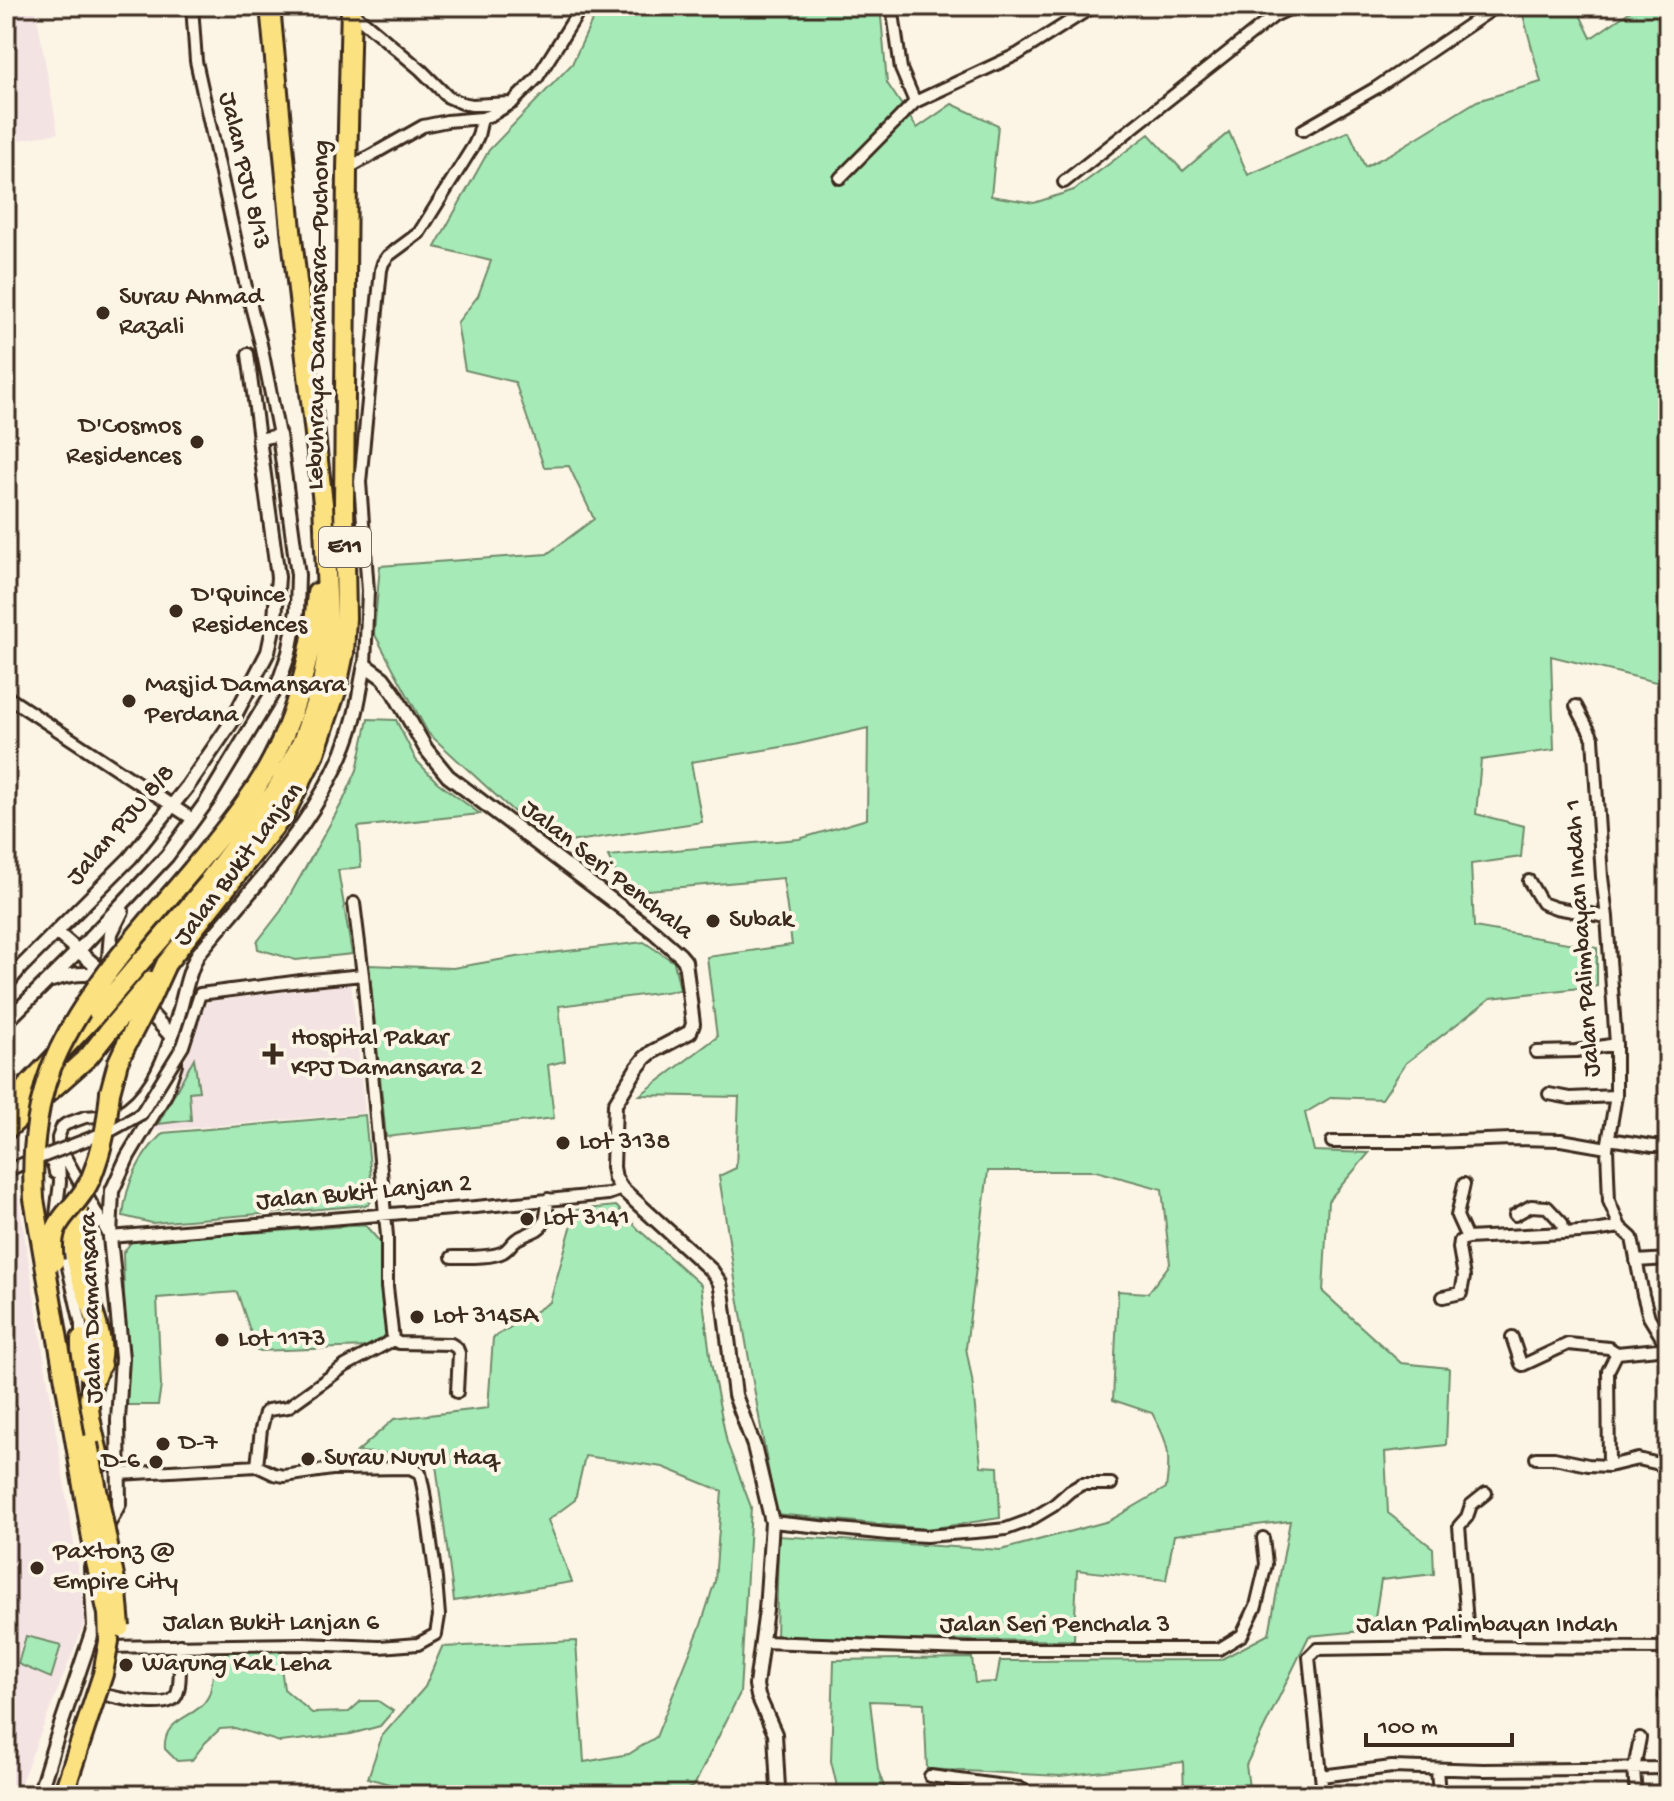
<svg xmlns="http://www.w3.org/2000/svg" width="1674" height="1801" font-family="'Gochi Hand',sans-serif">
  <rect width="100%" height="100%" fill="#fcf5e5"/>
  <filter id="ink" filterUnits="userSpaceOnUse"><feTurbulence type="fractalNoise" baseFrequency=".0125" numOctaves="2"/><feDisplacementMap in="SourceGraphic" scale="16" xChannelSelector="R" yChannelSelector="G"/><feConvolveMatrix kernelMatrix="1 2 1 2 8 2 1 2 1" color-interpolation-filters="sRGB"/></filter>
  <g filter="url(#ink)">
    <path fill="#f4e3e3" d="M6 6H35L58 133 10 142 6 121Z
      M351 983 365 1113 152 1131 179 1077 206 1002Z
      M6 1175H15L86 1619 16 1795H6Z"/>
    <path fill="#a6ebb7" stroke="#708a6a" stroke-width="2" d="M599 6H880L887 83 917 128 952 104 998 125 991 196 1034 203 1074 190 1149 134 1183 171 1229 132 1248 175 1349 131 1365 167 1392 153 1477 101 1541 82 1522 11 1529 6H1576L1591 38 1638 6H1668V943L1664 888V684L1551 656 1554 750 1481 760 1476 814 1524 826 1521 857 1471 864 1474 927 1597 948V986L1491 998 1406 1063 1382 1099 1332 1097 1305 1113 1314 1151 1369 1153 1328 1201 1323 1292 1401 1363 1449 1368 1446 1445 1385 1452 1388 1513 1433 1548 1434 1574 1381 1580 1373 1630 1309 1636 1246 1765 1250 1795H1184L1183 1762 1060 1776 927 1769 924 1703 870 1701 878 1770 887 1795H839L831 1761 834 1660 972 1658 975 1683 996 1682 1000 1661 1220 1660 1269 1634 1290 1521 1174 1535 1166 1580 1077 1570 1074 1640 776 1641 778 1536 1001 1550 1109 1521 1166 1488C1171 1454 1169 1443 1152 1413L1113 1400 1118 1291 1148 1293 1170 1264 1162 1189 1096 1171H988L966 1348 972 1379 981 1466 998 1467 1000 1518 928 1529 776 1514 735 1279 719 1176 736 1168 739 1097 640 1095 717 1037 707 957 792 945 783 878 625 892 608 856 799 839 867 819 868 728 794 745 691 762 702 822 550 845 428 733 374 633 380 566 547 554 594 519 569 466 544 467 515 382 465 370 457 323 478 296 491 261 435 247 489 150 572 64Z
      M368 719 396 720 416 760 437 782 480 814 358 827 361 867 338 870 352 954 296 960 258 949 257 942 281 911 343 801 357 770Z
      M644 942 674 962 680 990 559 1006 565 1061 548 1065 554 1118 386 1137 369 965 453 968 516 957Z
      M194 1058 199 1091 189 1092 191 1120 158 1124Z
      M365 1115 373 1199 368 1205 152 1223 123 1216C126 1184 140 1155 163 1133Z
      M616 1206 639 1230 701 1285 711 1363 727 1443 751 1507 740 1693 694 1786 676 1795H410V1790L368 1778 382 1736 425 1687 442 1647 576 1641 584 1762 629 1754 656 1737 701 1625 715 1581 722 1491 663 1467 585 1456 575 1500 548 1520 572 1582 454 1601 435 1457 357 1452 394 1419 488 1408 493 1338 550 1302 576 1210Z
      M365 1225 380 1242 387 1334 368 1347 257 1351 237 1292 157 1298 161 1386 158 1405H127L123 1253 132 1241Z
      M26 1636 61 1645 51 1678 18 1664Z
      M283 1650 281 1667 284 1689 312 1713 349 1712 361 1701H378L393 1711 380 1726 351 1734 280 1742 235 1728 220 1729 205 1743 192 1760 177 1761 165 1749C162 1717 197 1719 208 1697 214 1685 213 1665 215 1652Z"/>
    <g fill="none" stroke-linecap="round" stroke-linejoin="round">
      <defs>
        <path id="minor" d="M192 6 196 61 246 287 261 344 279 435 259 439 248 354
          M892 6 901 69 915 102
          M351 11 421 70 448 97 462 103 472 105 511 103
          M1303 130 1376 88 1497 6
          M347 169 423 126 447 121 482 118 491 115 512 103 537 78 582 6
          M840 178 915 102 1018 54 1094 6
          M1064 182 1274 16 1295 6
          M365 665 368 591 360 482 381 270 383 263 388 256 419 233 474 145 478 136 482 118
          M6 696 194 820
          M1576 706 1593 738 1602 877 1607 917 1616 1044V1096L1607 1148 1609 1201 1620 1227 1632 1238 1643 1295 1649 1317 1668 1348
          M1529 881 1542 903 1556 908 1607 917
          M354 903 363 975 387 1236V1287L393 1340
          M301 981 363 975
          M1536 1052 1576 1051 1616 1044
          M1549 1094 1570 1098 1616 1096
          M118 1114C147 1098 161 1067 171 1036
          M1609 1139 1653 1146H1668
          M1332 1142H1432L1512 1139 1561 1140 1607 1148
          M59 1146 110 1237 476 1207 608 1194 622 1189
          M6 1171C22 1165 53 1145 55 1173
          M1464 1184 1457 1216 1467 1238
          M1515 1215 1531 1206 1547 1207 1562 1223 1564 1233 1594 1231 1620 1227
          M452 1257C466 1257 492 1258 503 1252 509 1249 511 1243 517 1239 542 1226 546 1232 548 1199
          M1636 1261 1668 1259
          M1443 1297 1461 1293 1464 1277 1459 1248 1460 1241 1467 1238 1564 1233
          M1512 1337 1521 1364 1523 1365 1568 1344 1609 1348 1617 1353
          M393 1340 399 1343 451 1344 457 1348 459 1353 457 1392
          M81 1342V1324L56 1215 60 1182 58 1138 62 1127 66 1124 85 1117 99 1116
          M74 1394V1378L78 1358
          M1536 1458H1554L1588 1465 1609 1466 1608 1371 1617 1353 1668 1348
          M257 1466 261 1429 265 1413 268 1410 288 1407 345 1366 393 1340
          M1609 1466 1638 1459 1668 1466
          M772 1522 888 1534 926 1536 987 1531 1006 1529 1028 1521 1053 1506 1070 1491 1082 1484H1111
          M762 1642 969 1649H1219L1242 1635 1256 1606 1266 1564 1263 1538
          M106 1647 302 1644 380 1647 418 1644 436 1634 439 1616 436 1579 424 1492 420 1473 410 1468 332 1469 284 1476 274 1474 257 1466 119 1474
          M1469 1647 1459 1526 1467 1517 1471 1505 1486 1493
          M96 1693C111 1696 167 1712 176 1696 182 1686 179 1657 180 1645
          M1665 1696 1668 1691
          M1437 1769 1439 1795
          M930 1776 1019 1788 1031 1795
          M1321 1776 1392 1767 1483 1770 1668 1768
          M1323 1795 1309 1657 1317 1649 1446 1647 1668 1648
          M1636 1795 1634 1769 1640 1738"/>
        <path id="tertiary" d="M56 932 111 979
          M108 969 111 933 122 911
          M52 980C70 974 85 972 104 976
          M6 985 20 968 130 858 187 787 231 723 268 652 275 619 278 577 259 439
          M6 1022 78 951 167 856 207 801 279 682 289 653 297 611 298 575 279 435
          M171 1036C183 1010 184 979 198 954 254 886 331 807 354 719 359 701 361 683 365 665L383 678 394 693 426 749 448 776 654 932 680 955 685 961 693 1024 690 1032 652 1052 645 1058 637 1068 615 1104 613 1167 615 1178 622 1189 712 1271 720 1283 723 1298 735 1395 754 1446 772 1522 766 1610 756 1685 758 1696 775 1734 778 1788 780 1795
          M104 1532 119 1504 118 1420 122 1358 110 1237 112 1191 128 1156 165 1094 175 1064V1050L171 1036 150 1013
          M39 1795 55 1743 94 1627 91 1567"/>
        <path id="motorway" d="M193 869C215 842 238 815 257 786 292 733 313 656 317 593
          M144 958 193 902 276 791 302 742 322 684 327 652 328 618 323 503 291 230 270 6
          M166 964 285 813 315 753 336 691 344 653 346 618 344 503 347 169 351 6
          M110 1092 118 1062 125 1047
          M6 1105 16 1098 98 1012
          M6 1130 89 1056 111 1028
          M80 1200C77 1214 73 1228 74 1242 75 1277 97 1309 101 1343 104 1368 90 1379 89 1402 88 1419 97 1445 100 1462
          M81 1339C81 1352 79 1387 101 1365"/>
      </defs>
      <use href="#minor" stroke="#3b2a1e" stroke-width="16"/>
      <use href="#tertiary" stroke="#3b2a1e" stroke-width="18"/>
      <use href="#motorway" stroke="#3b2a1e" stroke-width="24"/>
      <use href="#minor" stroke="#fcf5e5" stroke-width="10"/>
      <use href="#tertiary" stroke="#fcf5e5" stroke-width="12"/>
      <use href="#motorway" stroke="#fbe180" stroke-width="18"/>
      <defs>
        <path id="minor-bridge" d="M39 1158 114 1129 141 1114 183 1046 200 994 301 981"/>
        <path id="motorway-bridge" d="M98 1012 144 958
          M111 1028 151 981
          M125 1047 150 999 166 964
          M54 1261C47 1214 75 1215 91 1178 103 1148 107 1124 110 1092
          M88 1444 117 1592 120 1627
          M63 1795 103 1674 109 1641 108 1614 96 1562 34 1199C31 1150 37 1094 59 1050 92 982 145 926 193 869"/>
      </defs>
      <use href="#minor-bridge" stroke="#3b2a1e" stroke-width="16" stroke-linecap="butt"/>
      <use href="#motorway-bridge" stroke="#3b2a1e" stroke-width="24" stroke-linecap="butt"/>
      <use href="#minor-bridge" stroke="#fcf5e5" stroke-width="10"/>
      <use href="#motorway-bridge" stroke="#fbe180" stroke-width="18"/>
    </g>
  </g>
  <g fill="#3b2a1e" stroke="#fcf5e5" stroke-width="3">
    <circle cx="103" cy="313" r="8"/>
    <circle cx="197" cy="442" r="8"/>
    <circle cx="176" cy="611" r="8"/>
    <circle cx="129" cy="701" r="8"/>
    <circle cx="713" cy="921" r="8"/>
    <path d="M269 1042h8v8h8v8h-8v8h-8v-8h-8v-8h8z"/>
    <circle cx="563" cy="1143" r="8"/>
    <circle cx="527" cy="1219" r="8"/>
    <circle cx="417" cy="1317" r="8"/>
    <circle cx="222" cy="1340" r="8"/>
    <circle cx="163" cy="1444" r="8"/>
    <circle cx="308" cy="1459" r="8"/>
    <circle cx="156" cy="1462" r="8"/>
    <circle cx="37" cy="1568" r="8"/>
    <circle cx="126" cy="1665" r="8"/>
  </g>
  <g text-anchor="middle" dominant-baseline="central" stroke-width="8" stroke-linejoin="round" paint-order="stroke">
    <rect fill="#fcf5e5" stroke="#75675a" stroke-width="2" x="319" y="527" width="52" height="40" rx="6"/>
    <g font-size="24" font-weight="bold" fill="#3b2a1e">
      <text x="345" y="547">E11</text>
    </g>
    <g font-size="26" fill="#3b2a1e" stroke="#fcf5e5">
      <text transform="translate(243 171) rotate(77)">Jalan PJU 8/13</text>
      <text transform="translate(320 315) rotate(-89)">Lebuhraya Damansara–Puchong</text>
      <text transform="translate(122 826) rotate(-49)">Jalan PJU 8/8</text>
      <text transform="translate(240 865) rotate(-53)">Jalan Bukit Lanjan</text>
      <text transform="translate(606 871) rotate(38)">Jalan Seri Penchala</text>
      <text transform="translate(1584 938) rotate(-94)">Jalan Palimbayan Indah 1</text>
      <text transform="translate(364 1194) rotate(-5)">Jalan Bukit Lanjan 2</text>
      <text transform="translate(93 1308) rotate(-92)">Jalan Damansara</text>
      <text x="271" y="1624">Jalan Bukit Lanjan 6</text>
      <text x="1055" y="1626">Jalan Seri Penchala 3</text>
      <text x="1487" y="1626">Jalan Palimbayan Indah</text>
    </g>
    <g font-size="26" fill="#3b2a1e" stroke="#fcf5e5" text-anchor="start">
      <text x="119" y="298">Surau Ahmad<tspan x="119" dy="30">Razali</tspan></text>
      <text x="181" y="427" text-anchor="end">D'Cosmos<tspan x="181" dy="30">Residences</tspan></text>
      <text x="192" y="596">D'Quince<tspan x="192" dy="30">Residences</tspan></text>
      <text x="145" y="686">Masjid Damansara<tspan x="145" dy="30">Perdana</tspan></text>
      <text x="729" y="921">Subak</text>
      <text x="291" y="1039">Hospital Pakar<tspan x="291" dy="30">KPJ Damansara 2</tspan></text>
      <text x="579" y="1143">Lot 3138</text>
      <text x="543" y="1219">Lot 3141</text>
      <text x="433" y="1317">Lot 3145A</text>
      <text x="238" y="1340">Lot 1173</text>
      <text x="179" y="1444">D-7</text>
      <text x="324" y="1459">Surau Nurul Haq</text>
      <text x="140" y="1462" text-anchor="end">D-6</text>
      <text x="53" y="1553">Paxtonz @<tspan x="53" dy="30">Empire City</tspan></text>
      <text x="142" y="1665">Warung Kak Leha</text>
    </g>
  </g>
  <rect width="1674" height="1801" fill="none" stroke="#fcf5e5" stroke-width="32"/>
  <rect x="16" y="16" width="1642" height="1769" fill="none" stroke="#3b2a1e" stroke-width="3" filter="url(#ink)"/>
  <path d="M1366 1733v12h146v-12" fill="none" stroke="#3b2a1e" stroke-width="4"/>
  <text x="1378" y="1733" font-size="24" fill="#3b2a1e" stroke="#fcf5e5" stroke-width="6" paint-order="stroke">100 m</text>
</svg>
